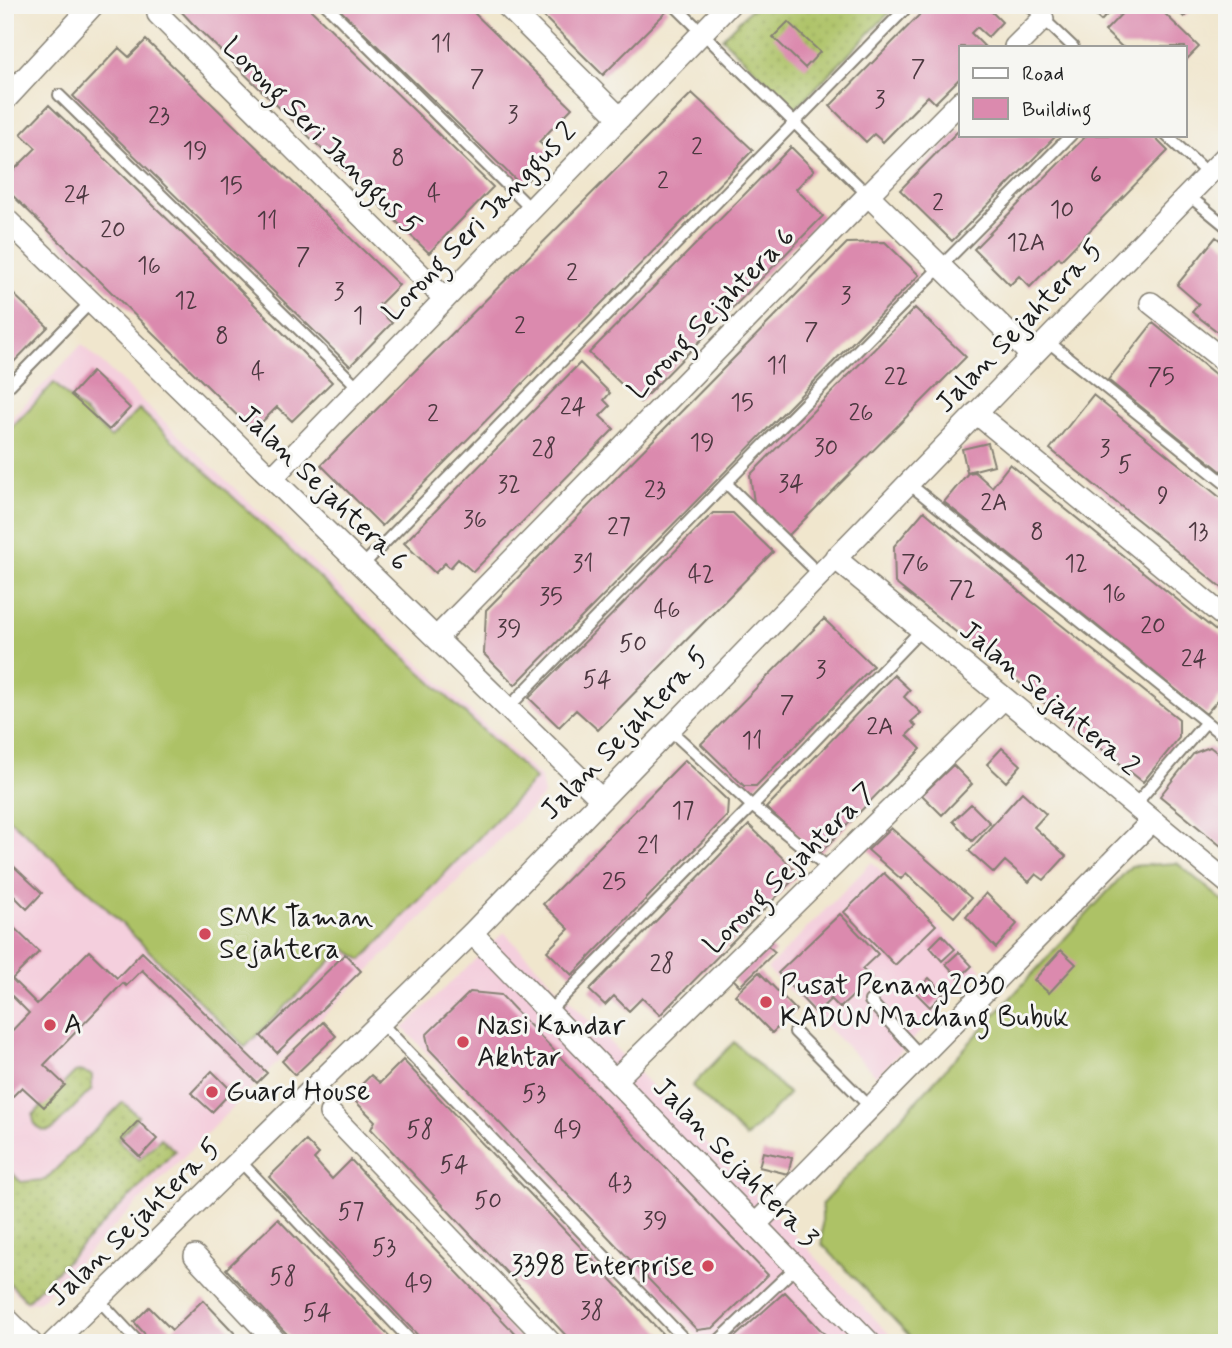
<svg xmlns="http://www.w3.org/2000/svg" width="1232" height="1348" font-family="Mynerve,sans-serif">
  <defs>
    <pattern id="grass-dots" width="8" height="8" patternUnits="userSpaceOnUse" patternTransform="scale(1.75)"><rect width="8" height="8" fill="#adc266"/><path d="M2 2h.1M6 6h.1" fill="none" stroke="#94a658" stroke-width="1.8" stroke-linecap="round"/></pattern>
  </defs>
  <rect width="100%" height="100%" fill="#f6f6f2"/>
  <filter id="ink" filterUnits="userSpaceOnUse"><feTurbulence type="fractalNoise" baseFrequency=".0143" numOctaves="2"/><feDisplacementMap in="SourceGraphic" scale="14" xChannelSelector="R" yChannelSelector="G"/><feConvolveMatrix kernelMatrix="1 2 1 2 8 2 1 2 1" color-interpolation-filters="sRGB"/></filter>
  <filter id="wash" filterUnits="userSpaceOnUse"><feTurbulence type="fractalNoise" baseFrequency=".00686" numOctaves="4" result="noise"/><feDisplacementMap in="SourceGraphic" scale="28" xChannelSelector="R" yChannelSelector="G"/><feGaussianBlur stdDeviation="1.57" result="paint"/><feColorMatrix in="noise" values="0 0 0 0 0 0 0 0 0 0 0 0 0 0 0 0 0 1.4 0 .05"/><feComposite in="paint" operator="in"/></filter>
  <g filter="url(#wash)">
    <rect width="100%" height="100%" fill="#f0e6cd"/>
    <path fill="#f4cfdd" d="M82 344 541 778 544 795 40 1301 27 1304 5 1283V425Z
      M872 862 982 969 877 1076 767 969Z
      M504 932 898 1343H704L403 1028Z"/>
    <path fill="url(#grass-dots)" stroke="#646f41" stroke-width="2" d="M755 5H889L893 9 795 109 722 38Z
      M80 1071 92 1075V1089L53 1129C42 1134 33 1127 33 1115L75 1072Z
      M123 1102 138 1116 118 1140 139 1160 161 1138 175 1151 27 1301 5 1279V1166L21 1182 45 1180Z"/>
    <path fill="#adc266" stroke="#646f41" stroke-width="2" d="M54 383 111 438 139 409 535 779 362 960 344 948 245 1047 93 895 5 815V434Z
      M1177 863 1227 904V1343H916L822 1244V1204L1131 866Z
      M734 1042 789 1094 746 1138 692 1086Z"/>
    <g id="blocks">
      <path fill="#db8aae" d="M178 5H306L493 187 429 253 194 25 177 7Z
        M335 5H466L572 108 539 142 552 154 522 186Z
        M532 5H663L668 10 603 75Z
        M929 5H985L1002 22 988 37 977 27 971 33 985 47H961V77L935 103 928 96 883 142 874 134 866 142 830 106Z
        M1084 5H1116L1101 21Z
        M1130 5H1156L1199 47 1185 61V47H1122L1105 31Z
        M1171 5H1196L1184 17Z
        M788 22 820 52 805 68 773 37Z
        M146 40 399 285 376 308 392 323 350 366 73 96 119 48 129 57Z
        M692 93 753 150 382 526 321 465Z
        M49 105 209 259 332 382 292 421 277 407 253 431 5 188V179L36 148 21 134Z
        M961 128V135H1057L952 241 900 190Z
        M1087 135H1152L1168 151 1061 260 1059 257 1030 287 1019 276 1010 285 974 249Z
        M791 147 814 170 796 189 823 216 640 402 589 353Z
        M1216 237 1227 246V339L1192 312 1199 304 1177 285Z
        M885 242 919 275 515 685 484 654 486 610 847 243Z
        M5 286 48 327 5 371Z
        M915 308 966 357 788 536 754 502 750 475Z
        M1153 323 1227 384V476L1108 380Z
        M580 363 610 393 604 400 610 406 600 416 614 429 473 572 458 559 450 568 445 563 435 573 404 543Z
        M92 372 130 408 109 430 71 395Z
        M1093 395 1227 503V592L1050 449Z
        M988 443 994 465 967 472 962 449Z
        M1010 464 1227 640V689L1206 714 944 502 968 473 975 472 992 487Z
        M924 511 1030 600 1179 719V738L1143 782 895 583 894 546Z
        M713 513H733L773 552 598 730 576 710 559 727 529 698Z
        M824 619 873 666 756 786H744L701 744Z
        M894 675 910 690 904 697 921 713 911 722 916 726 907 735 921 749 819 854 766 808Z
        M1210 747 1227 760V851L1160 796 1194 753Z
        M1002 748 1021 765 1006 782 987 764Z
        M685 760 728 801 727 816 572 975 547 951 569 929 543 904Z
        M953 765 972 784 942 815 922 795Z
        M1022 792 1046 814 1034 827 1066 856 1044 880 1036 874 1029 882 1005 861 994 873 969 851Z
        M971 804 990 823 972 841 953 821Z
        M749 825 799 874 660 1015 642 998 629 1011 614 996 605 1005 589 990Z
        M891 828 971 898 954 917 906 873 901 879 868 850Z
        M5 858 42 893 27 909 9 891 5 895Z
        M884 873 936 925 895 965 844 912Z
        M986 893 1017 924 996 948 966 917Z
        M840 914 878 954 862 969 872 978 840 1008 831 999 816 1013 778 973Z
        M5 919 39 952 12 979 37 1004 89 951 117 978 142 952 267 1073 257 1083 142 970 126 986 123 983 44 1065 65 1085 44 1107 22 1087 5 1104V1038L29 1013 5 989Z
        M942 935 955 949 942 961 930 947Z
        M768 946 775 952 740 986 733 979Z
        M1061 950 1076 964 1049 993 1034 980Z
        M959 952 972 966 959 978 946 964Z
        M345 954 361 971 277 1053 261 1036Z
        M759 972 796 1010 772 1033 735 995Z
        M929 978 944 993 930 1007 915 992Z
        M470 992 501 995 768 1275 713 1328 697 1330 429 1049 426 1035Z
        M323 1022 336 1036 295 1075 282 1061Z
        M403 1060 627 1296 671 1343H573L371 1129 375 1121 350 1096 371 1075 380 1083Z
        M212 1071 232 1091 212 1112 191 1093Z
        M138 1121 157 1139 140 1157 121 1139Z
        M306 1141 319 1154 314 1159 332 1179 351 1160 524 1343H425L269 1177Z
        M763 1152 792 1158 788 1174 759 1167Z
        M278 1219 318 1261 396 1343H296L282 1329 226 1269Z
        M785 1292 833 1343H728Z
        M203 1300 244 1343H153L134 1322 149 1307 172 1330Z"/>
    </g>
  </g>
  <g filter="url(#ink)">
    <use href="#blocks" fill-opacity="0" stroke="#868174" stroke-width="2"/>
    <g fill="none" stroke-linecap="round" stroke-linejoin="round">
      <defs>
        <path id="lane" d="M326 5 532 210
          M674 5 868 195
          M1029 5 1073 47
          M59 95 359 388
          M1166 135 1208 174
          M1188 195 1227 227
          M1046 340 1227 485
          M5 390 91 302
          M726 483 819 574
          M908 483 1227 739
          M362 566 909 5
          M508 708 726 483 1071 135
          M669 729 752 806 830 869
          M1134 806 1206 722
          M870 1001 921 1056
          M548 1012 752 806 922 629
          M380 1022 688 1343
          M795 1032 871 1108
          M239 1160 413 1343
          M98 1299 139 1343
          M716 1343 796 1267"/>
        <path id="street" d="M506 5 620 118
          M158 14 445 299
          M1015 47 1043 19
          M5 100 93 5
          M868 195 961 101
          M5 218 601 799
          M1151 303 1227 363
          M976 413 1227 619
          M272 478 729 5
          M835 558 1227 882
          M436 638 868 195 1032 356
          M472 933 870 1343
          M615 1080 1004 698
          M330 1113 551 1343
          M755 1225 1152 821
          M195 1256 277 1343
          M5 1317 31 1343
          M53 1343 472 933 1227 155"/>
      </defs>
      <use href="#lane" stroke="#868174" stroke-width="14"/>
      <use href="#street" stroke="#868174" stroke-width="24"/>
      <use href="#lane" stroke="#fff" stroke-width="10"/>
      <use href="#street" stroke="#fff" stroke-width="21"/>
    </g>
  </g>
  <g fill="#d1495b" stroke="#f6f6f2" stroke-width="2.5">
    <circle cx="205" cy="934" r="7"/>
    <circle cx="766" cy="1002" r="7"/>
    <circle cx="50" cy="1025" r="7"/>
    <circle cx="463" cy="1042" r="7"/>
    <circle cx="212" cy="1092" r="7"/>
    <circle cx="708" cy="1266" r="7"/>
  </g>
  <g text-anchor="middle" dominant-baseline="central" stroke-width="6" stroke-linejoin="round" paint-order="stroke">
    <g font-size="24" fill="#4c3840">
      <text x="441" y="44">11</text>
      <text x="918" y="69">7</text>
      <text x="477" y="79">7</text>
      <text x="880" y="100">3</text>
      <text x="513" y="115">3</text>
      <text x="159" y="116">23</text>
      <text x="697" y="147">2</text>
      <text x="195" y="151">19</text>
      <text x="398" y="158">8</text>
      <text x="1096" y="175">6</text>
      <text x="663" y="181">2</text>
      <text x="231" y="186">15</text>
      <text x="434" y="194">4</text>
      <text x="77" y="195">24</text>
      <text x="938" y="203">2</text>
      <text x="1062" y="210">10</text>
      <text x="267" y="221">11</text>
      <text x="113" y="230">20</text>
      <text x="1026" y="243">12A</text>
      <text x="303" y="257">7</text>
      <text x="149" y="266">16</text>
      <text x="572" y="273">2</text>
      <text x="339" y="292">3</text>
      <text x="846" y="296">3</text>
      <text x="186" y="301">12</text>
      <text x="358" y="316">1</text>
      <text x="520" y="326">2</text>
      <text x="811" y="332">7</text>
      <text x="222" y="336">8</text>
      <text x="777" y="366">11</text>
      <text x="258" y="372">4</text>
      <text x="896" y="377">22</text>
      <text x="1161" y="377">75</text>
      <text x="742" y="403">15</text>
      <text x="573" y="407">24</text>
      <text x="861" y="413">26</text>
      <text x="433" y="414">2</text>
      <text x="702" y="443">19</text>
      <text x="826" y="448">30</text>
      <text x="544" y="449">28</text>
      <text x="1105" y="449">3</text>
      <text x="1125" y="465">5</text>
      <text x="791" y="484">34</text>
      <text x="509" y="485">32</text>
      <text x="655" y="490">23</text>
      <text x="1163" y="496">9</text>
      <text x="994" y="503">2A</text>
      <text x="475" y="520">36</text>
      <text x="619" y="527">27</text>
      <text x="1037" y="532">8</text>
      <text x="1198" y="532">13</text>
      <text x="583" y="564">31</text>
      <text x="915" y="564">76</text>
      <text x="1076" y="564">12</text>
      <text x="701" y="575">42</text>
      <text x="962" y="590">72</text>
      <text x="1114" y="594">16</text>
      <text x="551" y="597">35</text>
      <text x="667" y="610">46</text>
      <text x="1153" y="626">20</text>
      <text x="509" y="629">39</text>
      <text x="633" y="644">50</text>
      <text x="1194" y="659">24</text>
      <text x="821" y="670">3</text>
      <text x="597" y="680">54</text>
      <text x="787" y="705">7</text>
      <text x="880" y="727">2A</text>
      <text x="752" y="741">11</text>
      <text x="683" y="811">17</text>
      <text x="648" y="846">21</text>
      <text x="614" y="882">25</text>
      <text x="662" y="964">28</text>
      <text x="534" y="1094">53</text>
      <text x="420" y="1130">58</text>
      <text x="568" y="1130">49</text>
      <text x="454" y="1165">54</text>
      <text x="620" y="1184">43</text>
      <text x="488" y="1201">50</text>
      <text x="351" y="1212">57</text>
      <text x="655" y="1221">39</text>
      <text x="384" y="1248">53</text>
      <text x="283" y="1277">58</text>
      <text x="419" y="1284">49</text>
      <text x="592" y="1311">38</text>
      <text x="317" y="1313">54</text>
    </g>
    <g font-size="28" fill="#1c1c1c" stroke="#f6f6f2">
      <text transform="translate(321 137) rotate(45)">Lorong Seri Janggus 5</text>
      <text transform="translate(480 222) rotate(-46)">Lorong Seri Janggus 2</text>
      <text transform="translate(712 314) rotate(-46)">Lorong Sejahtera 6</text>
      <text transform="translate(1020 327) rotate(-46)">Jalan Sejahtera 5</text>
      <text transform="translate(323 489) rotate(44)">Jalan Sejahtera 6</text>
      <text transform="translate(1049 699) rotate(40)">Jalan Sejahtera 2</text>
      <text transform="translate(625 734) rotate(-46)">Jalan Sejahtera 5</text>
      <text transform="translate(790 869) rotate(-45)">Lorong Sejahtera 7</text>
      <text transform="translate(735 1163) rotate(46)">Jalan Sejahtera 3</text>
      <text transform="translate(135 1223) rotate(-44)">Jalan Sejahtera 5</text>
    </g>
    <g font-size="28" fill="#1c1c1c" stroke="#f6f6f2" text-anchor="start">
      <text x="219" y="918">SMK Taman<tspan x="219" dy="32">Sejahtera</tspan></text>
      <text x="780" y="986">Pusat Penang2030<tspan x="780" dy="32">KADUN Machang Bubuk</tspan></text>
      <text x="64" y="1025">A</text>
      <text x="477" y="1026">Nasi Kandar<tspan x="477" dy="32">Akhtar</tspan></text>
      <text x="226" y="1092">Guard House</text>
      <text x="694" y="1266" text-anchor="end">3398 Enterprise</text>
    </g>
  </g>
  <rect width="1232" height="1348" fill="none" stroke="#f6f6f2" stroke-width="28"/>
  <rect x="959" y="46" width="228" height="91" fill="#f6f6f2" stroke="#9f9f9c" stroke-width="2"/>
  <rect x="973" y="68" width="35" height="10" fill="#ffffff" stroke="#9f9f9c" stroke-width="2"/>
  <text x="1022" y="80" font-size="21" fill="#1c1c1c">Road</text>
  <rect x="973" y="98" width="35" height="21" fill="#db8aae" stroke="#9f9f9c" stroke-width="2"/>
  <text x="1022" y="116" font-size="21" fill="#1c1c1c">Building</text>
</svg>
